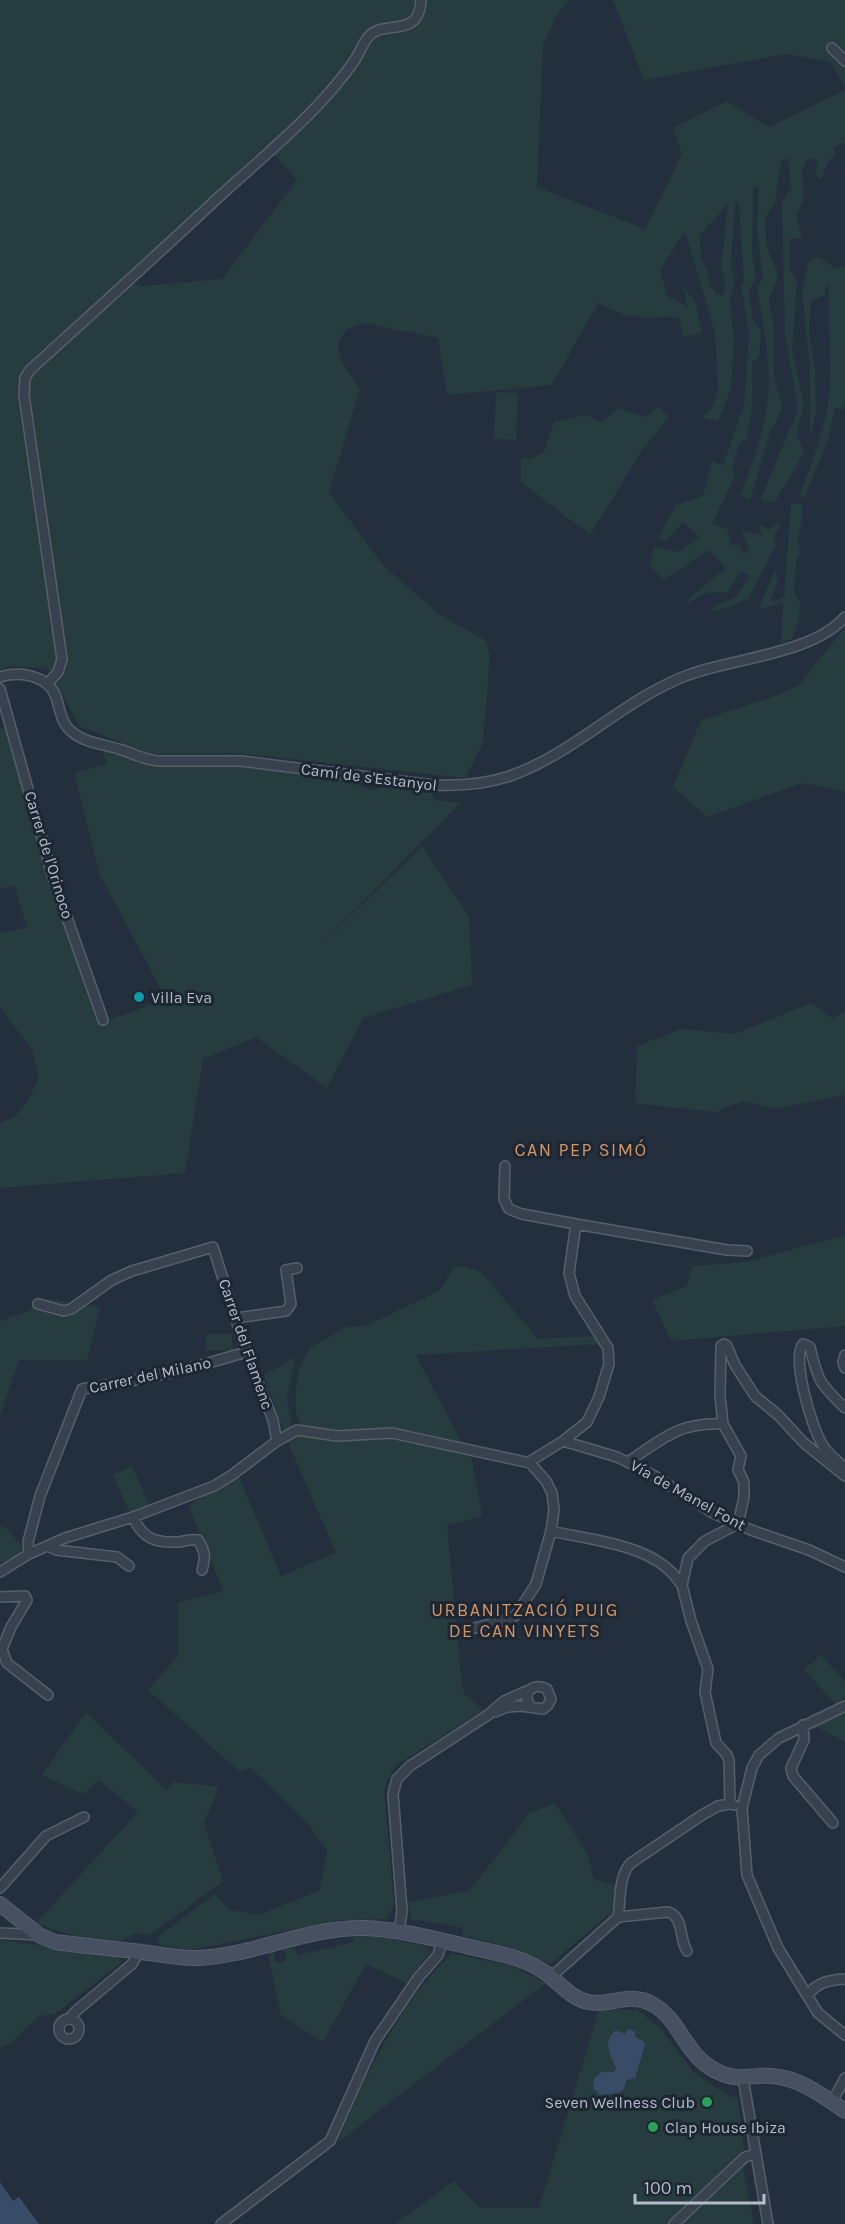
<svg xmlns="http://www.w3.org/2000/svg" width="845" height="2224" font-family="Karla,sans-serif">
  <rect width="100%" height="100%" fill="#242f3e"/>
  <path fill="#263c3f" fill-rule="evenodd" d="M0 0H569L557 15 543 45 537 187 645 229 682 154 673 128 727 101 769 127 845 90V144L842 143 833 148 836 154 828 162 821 179 817 178 815 171 819 161 808 158 802 171 804 198 796 216 802 239 790 238V270L797 281 792 350 804 404 797 433 804 453 775 502 760 500 798 410 785 333 782 202 791 189 788 158 781 161 775 202 765 219 766 244 778 276 769 300 774 327V376L782 408 774 427 772 426 750 500 740 496C751 467 762 438 767 407 773 368 763 326 757 287L763 279 757 230 759 188 753 186 752 253 756 276 749 291 753 320 761 330 759 357 752 362V406L747 438 739 444 732 468 735 476 712 524 727 529 731 545H740L743 554 749 551 742 530 763 536 758 525 770 529 779 523 781 526 773 536 776 545 749 598 729 607 708 613 717 605 736 597 750 575 741 572 728 592 708 593 687 603 688 599 726 568 709 550 664 580 649 565 655 546 679 552 699 537 683 522 666 541 658 538 676 505 703 496 712 461 723 465 744 406 749 334 741 284 744 283 739 204 735 202 731 267 735 279 730 301 734 341 731 388 718 422 701 417 712 408 718 392 715 333 685 231 660 271 668 297 688 307 683 287 695 301 702 332 683 337 680 319C666 314 653 319 638 317 624 316 610 309 598 303L552 385 447 395 438 338 363 323 346 330 338 343 340 359 360 389 329 492 384 566 439 614 485 640 490 654 483 743 466 778 236 753 150 754 79 726 49 669 10 666 0 670ZM266 145 297 180 222 279 141 286 121 280ZM728 204 721 267 725 280 724 295H717L710 285 708 273 701 258 700 235Z
    M613 0H845V86L830 62 786 54 644 80Z
    M818 257 835 268 845 266V400L843 409 835 408 828 440 804 499 799 496C813 460 828 423 830 384 832 352 827 319 829 286H826L824 296 811 300 809 333 815 368 816 413 810 437V369L802 293 808 263Z
    M496 392 518 393 516 440 494 439Z
    M659 406 669 418 643 449 590 535 521 482V458L531 459 544 452 554 422 585 415 602 422 618 408 647 417Z
    M791 503 802 504C802 511 803 520 801 526 798 536 796 541 801 551L796 562 794 591 800 603 799 619 792 639 781 644 783 603 758 610 775 570 778 579 770 602 784 597Z
    M845 627V792L803 783 707 817 673 787 701 720 776 696 799 685Z
    M7 726 49 884 101 1023 166 999 100 875 74 773 107 764 103 750 155 767 234 766 346 780 373 791 385 784 431 790 435 800 460 803 313 952 422 846 469 916 472 985 363 1018 327 1088 256 1037 203 1059 185 1173 0 1188V1123L15 1117 29 1098 39 1078 32 1049 0 1008V933L27 928 15 886 0 888V729Z
    M811 1003 833 1018 845 1011V1095L775 1109 743 1101 716 1112 638 1104 635 1102 637 1046 681 1029 735 1034Z
    M845 1235V1326L671 1341 652 1300 687 1286 692 1266 746 1262Z
    M464 1266 481 1272 538 1339 595 1336 601 1344 416 1355 462 1443 411 1431 389 1428 343 1432 301 1425 296 1412V1389L300 1366 310 1348 346 1327 365 1326 439 1291 454 1267Z
    M38 1297 100 1307 87 1360H19L0 1416V1321L31 1310Z
    M206 1334H232V1350H206Z
    M295 1357 287 1399 292 1427 284 1431 264 1375Z
    M301 1435 333 1440 376 1438 404 1439 471 1455 482 1516 447 1525 462 1685 465 1695 484 1710 395 1766 384 1788 394 1904 387 1919 342 1920 190 1950 160 1945 157 1937 215 1894 230 1910 259 1915 320 1890 327 1850 308 1824 251 1768 240 1772 148 1690 178 1656V1603L223 1591 188 1505 239 1477 281 1576 336 1553 287 1440Z
    M132 1466 150 1505 130 1513 113 1475Z
    M0 1526 6 1528 24 1548 13 1557 0 1563Z
    M821 1655 845 1681V1696L836 1704 804 1670Z
    M86 1712 166 1790 174 1782 219 1787 204 1823 223 1881 150 1935C127 1930 136 1937 119 1941 99 1945 56 1931 36 1923L138 1812 99 1780 83 1794 42 1775Z
    M845 1712V1742L813 1725Z
    M555 1803 587 1853 594 1879 617 1886 612 1912 550 1964C522 1950 493 1943 462 1936L463 1928 418 1920 417 1922 411 1919 408 1902 469 1891 529 1814Z
    M375 1936 427 1946 430 1952 406 1983 366 1964 323 2042 281 2015 268 1953 274 1951 275 1963 286 1961 285 1949 294 1948 298 1955 354 1942 353 1937Z
    M0 1940 118 1955 122 1962 55 2014 39 2016 11 2043 0 2048Z
    M452 1953 512 1966 546 1983 337 2143C369 2069 394 2011 452 1953Z
    M599 2010H637L661 2029 694 2073 730 2097 737 2096 744 2149 667 2224H395L454 2181 480 2208H539Z
    M743 2168 754 2224H683Z"/>
  <path fill="#394c67" d="M628 2029 635 2031V2037L644 2042 645 2045 635 2078 627 2080 623 2090 619 2093 600 2095 593 2088 594 2078 602 2072H614L616 2068C611 2054 601 2043 616 2030L625 2034Z
    M0 2182 13 2201 19 2197 39 2224H0Z"/>
  <g fill="none" stroke-linecap="round" stroke-linejoin="round">
    <defs>
      <path id="street" d="M832 48 845 61
        M0 677C20 671 48 675 56 697 60 709 61 723 71 731 84 743 103 744 119 749 132 753 144 760 159 761H241L433 785C458 786 487 784 510 776 575 753 624 699 688 675 733 658 813 654 845 617
        M47 684 58 672 62 659 24 395 25 378 30 370C94 312 158 254 221 195 267 153 319 112 355 60 359 53 362 46 366 40 380 16 419 42 421 0
        M0 689 53 878 103 1020
        M505 1166 504 1199 509 1209 522 1214 576 1224
        M38 1304 64 1311 71 1309 112 1280 132 1271 213 1247 246 1352 273 1420 277 1441
        M236 1318 286 1311 291 1304 286 1270 297 1268
        M845 1355 843 1362 845 1368
        M845 1408C819 1383 818 1381 810 1347L803 1344C791 1358 812 1428 822 1444 827 1453 837 1461 845 1468
        M563 1441 617 1457 653 1475 711 1512 751 1530 809 1550 845 1567
        M529 1462 563 1441 587 1422 599 1397 609 1364 608 1348 575 1296 569 1273 576 1224 727 1250 747 1251
        M628 1462C662 1439 679 1422 723 1424
        M133 1517C143 1539 155 1543 179 1542 186 1541 190 1539 198 1540 205 1551 206 1558 202 1570
        M551 1531C587 1539 643 1544 670 1571 675 1575 678 1581 682 1585
        M48 1546 56 1550 117 1557 129 1566
        M29 1554 28 1542 40 1496 82 1389C138 1381 192 1369 246 1352
        M0 1572 29 1554 65 1538 133 1517 214 1486 232 1475 277 1441 297 1430 337 1436 392 1433 530 1463 546 1481 552 1493 554 1510 551 1531 536 1584 516 1615 510 1619 463 1631
        M0 1597 25 1596 27 1600 11 1627 2 1649 7 1663 48 1695
        M845 1706 779 1738 759 1755 752 1768 742 1808 747 1875 778 1948 818 2013 845 2035
        M495 1712 507 1707 521 1706 543 1709 548 1705 551 1699 547 1689C534 1682 521 1692 530 1706
        M803 1725 804 1740 791 1768 793 1776 833 1823
        M730 1804 729 1761 727 1755 716 1743 705 1692 708 1669 691 1621 682 1585 688 1558 705 1541 738 1524 744 1497V1482L738 1470 741 1456 723 1424 720 1396 721 1346 724 1344 727 1346 735 1365 755 1396 778 1415 804 1443 845 1476
        M0 1888 46 1836 84 1817
        M618 1917C621 1900 618 1876 631 1863L702 1815 718 1806 730 1804 734 1805
        M399 1932 402 1911 393 1794 397 1779 410 1766 488 1715 504 1701 529 1690
        M0 1933 39 1935
        M551 1977 618 1917 668 1912C684 1917 679 1939 687 1951
        M808 1995C817 1982 830 1980 845 1979
        M59 2029a10 10 0 1 1 20 0a10 10 0 1 1-20 0Z
        M69 2019 76 2011 132 1964 139 1952
        M743 2078 768 2224
        M832 2102 845 2078
        M221 2224 330 2141 375 2041 418 1978 438 1955 442 1941
        M674 2224 745 2157 755 2154"/>
      <path id="secondary" d="M0 1904 39 1935 55 1942C83 1946 112 1948 141 1952 160 1954 180 1959 199 1958 255 1955 308 1927 364 1928 399 1929 433 1939 466 1946 485 1951 506 1954 524 1961 533 1965 543 1970 551 1977 563 1987 572 1998 588 2002 611 2007 629 1990 654 2005 683 2022 684 2059 723 2074 740 2081 756 2074 772 2076 800 2078 823 2096 845 2111"/>
    </defs>
    <use href="#street" stroke="#565f6c" stroke-width="12"/>
    <use href="#secondary" stroke="#565f6c" stroke-width="16"/>
    <use href="#street" stroke="#38414e" stroke-width="9"/>
    <use href="#secondary" stroke="#465061" stroke-width="14"/>
  </g>
  <circle fill="#0f9aa8" stroke="#1d2633" stroke-width="2" cx="139" cy="997" r="6"/>
  <g fill="#2e9e5b" stroke="#1d2633" stroke-width="2">
    <circle cx="707" cy="2102" r="6"/>
    <circle cx="653" cy="2127" r="6"/>
  </g>
  <g text-anchor="middle" dominant-baseline="central" stroke-width="6" stroke-linejoin="round" paint-order="stroke">
    <g font-size="16" fill="#b4bcc9" stroke="#1d2633">
      <text transform="translate(369 777) rotate(7)">Camí de s'Estanyol</text>
      <text transform="translate(49 855) rotate(73)">Carrer de l'Orinoco</text>
      <text transform="translate(246 1344) rotate(71)">Carrer del Flamenc</text>
      <text transform="translate(150 1375) rotate(-12)">Carrer del Milano</text>
      <text transform="translate(688 1495) rotate(29)">Vía de Manel Font</text>
    </g>
    <g font-size="16" fill="#b4bcc9" stroke="#1d2633" text-anchor="start">
      <text x="151" y="997">Villa Eva</text>
      <text x="695" y="2102" text-anchor="end">Seven Wellness Club</text>
      <text x="665" y="2127">Clap House Ibiza</text>
    </g>
    <g font-size="18" letter-spacing="1.5" fill="#d59563" stroke="#1d2633">
      <text x="581" y="1150">CAN PEP SIMÓ</text>
      <text x="525" y="1610">URBANITZACIÓ PUIG<tspan x="525" dy="21">DE CAN VINYETS</tspan></text>
    </g>
  </g>
  <path d="M635 2194v9h129v-9" fill="none" stroke="#b4bcc9" stroke-width="3"/>
  <text x="644" y="2194" font-size="18" fill="#b4bcc9" stroke="#1d2633" stroke-width="4.5" paint-order="stroke">100 m</text>
</svg>
